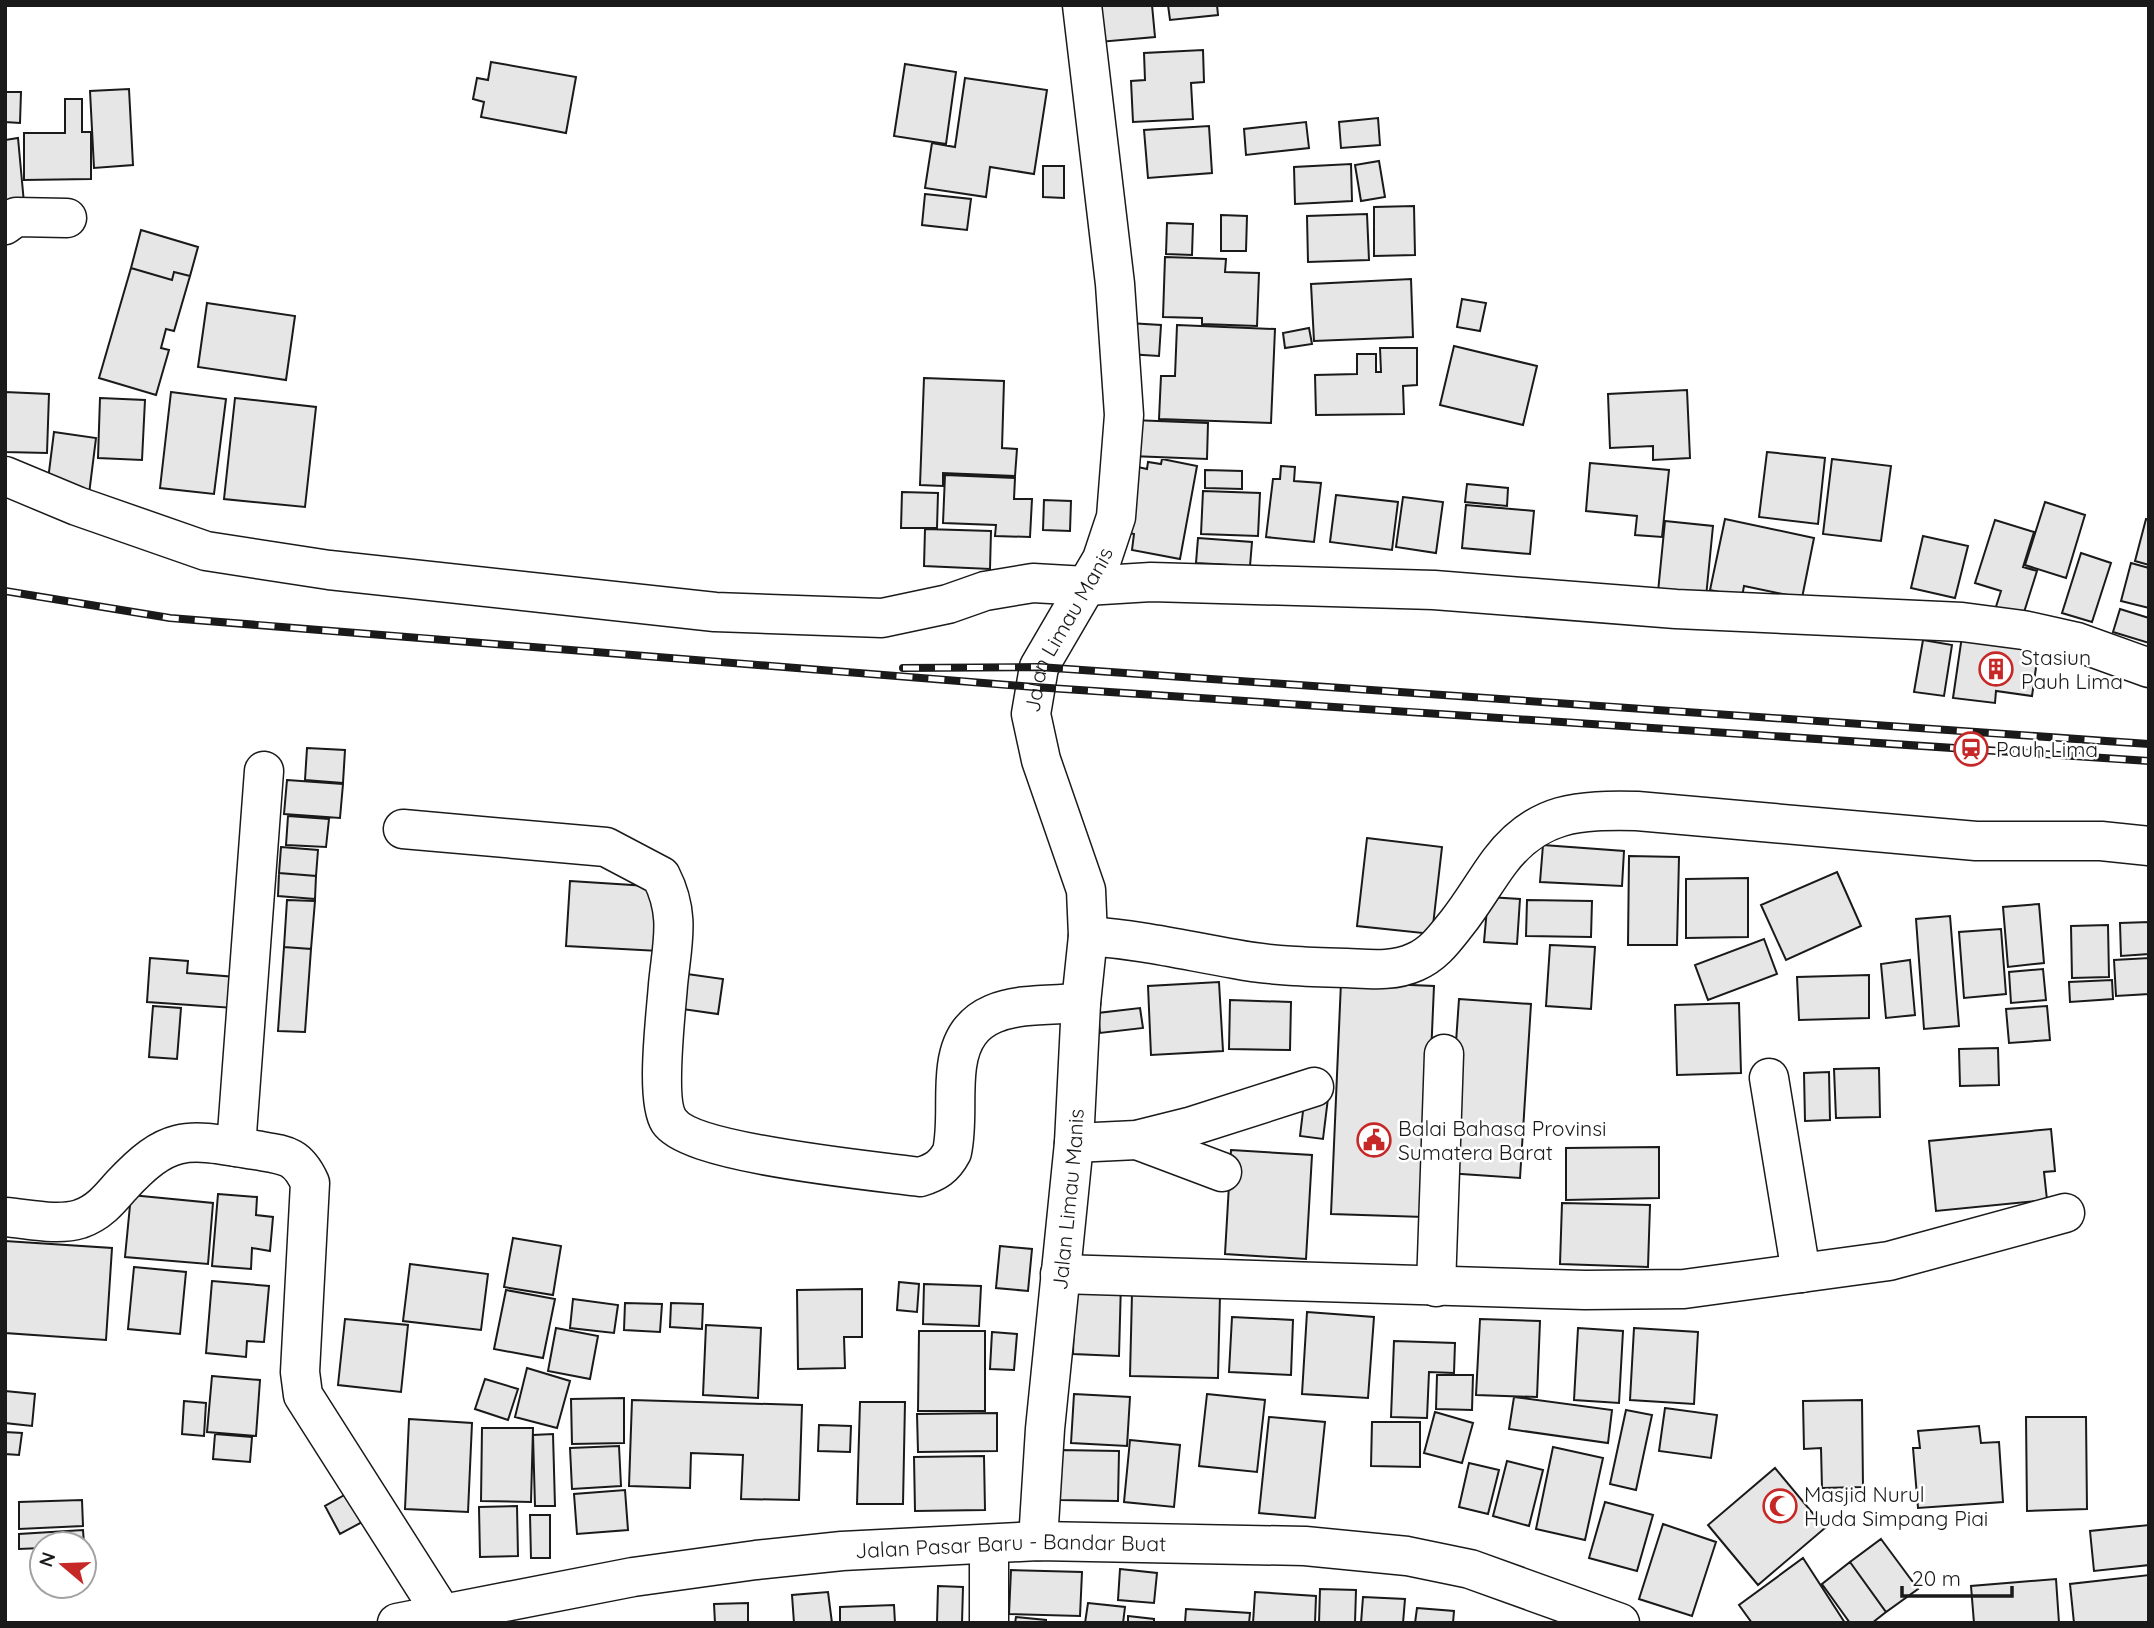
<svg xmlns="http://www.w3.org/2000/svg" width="2154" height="1628" font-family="Quicksand,sans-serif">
  <rect width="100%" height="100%" fill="#fff"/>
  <path fill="#e6e6e6" stroke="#1a1a1a" stroke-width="2" d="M1096 5H1152L1155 37 1099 42Z
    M1168 5H1217L1218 15 1170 20Z
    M1203 50 1204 82 1191 83 1193 119 1133 122 1131 81 1145 80 1144 53Z
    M491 62 576 77 566 133 481 117 484 102 473 99 477 78 488 80Z
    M905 64 956 72 946 144 894 136Z
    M965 78 1047 90 1034 174 990 167 986 197 925 188 932 143 955 147Z
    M129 89 133 165 94 168 90 91Z
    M5 92H21L20 123 5 122Z
    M65 99H82V132H91V179L24 180V133H65Z
    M1378 118 1380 145 1341 148 1339 122Z
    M1306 122 1309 148 1246 155 1244 129Z
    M1209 126 1212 173 1148 178 1144 130Z
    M18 138 24 203 5 204V140Z
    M1379 161 1385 197 1361 201 1355 165Z
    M1351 164 1352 201 1295 204 1294 167Z
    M1043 166H1064V198L1043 197Z
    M925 194 971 199 967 230 922 225Z
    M1414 206 1415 255 1374 256V207Z
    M1367 214 1369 260 1308 262 1307 216Z
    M1221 215 1247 216 1246 251H1221Z
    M1167 223 1193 224 1192 255 1166 254Z
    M141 230 198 247 190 276 174 272 172 280 131 268Z
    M1165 257 1226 259 1225 272 1259 273 1257 326 1202 324V318L1163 317Z
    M131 268 172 280 174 272 190 276 174 331 166 329 161 348 169 350 156 395 99 378Z
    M1411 279 1413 337 1314 341 1311 284Z
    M1462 299 1486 303 1480 331 1457 327Z
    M207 303 295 316 286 380 198 367Z
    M1128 323 1161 325 1159 356 1127 354Z
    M1177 325 1275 329 1271 423 1159 419 1161 376H1175Z
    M1309 328 1312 344 1285 348 1283 333Z
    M1454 346 1537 366 1523 425 1440 405Z
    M1380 348H1417V385L1403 386 1404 414 1316 415 1315 375 1357 374V354H1376V372H1381Z
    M924 378 1004 381 1002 448 1017 449 1015 476 943 473V486L920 485Z
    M1687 390 1690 458 1653 460V446L1610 448 1608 394Z
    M5 392 49 394 47 453 5 452Z
    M171 392 226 399 214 494 160 488Z
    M100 398 145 400 142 460 98 458Z
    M235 398 316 407 305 507 224 499Z
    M1132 420 1208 423 1207 459 1131 456Z
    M54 432 96 438 89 494 47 488Z
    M1767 452 1825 458 1818 524 1759 517Z
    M1162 459 1197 466 1180 559 1132 550 1134 534 1120 531 1133 466 1147 469 1148 462 1161 464Z
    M1832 459 1891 466 1881 541 1823 534Z
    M1590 463 1669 470 1662 537 1635 535 1637 516 1586 511Z
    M1281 466 1295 467 1294 481 1321 483 1314 542 1266 537 1273 479H1280Z
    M1205 470 1242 471V489L1205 488Z
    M945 475 1015 478 1014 499H1032L1030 537 995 536 996 525 943 523Z
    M1467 484 1508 488 1507 506 1465 502Z
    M1203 491 1260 493 1258 536 1201 534Z
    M902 492 938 493 937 528H901Z
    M1336 495 1398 502 1392 550 1330 542Z
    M1403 497 1443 502 1436 553 1396 547Z
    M1044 500 1071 501 1070 531 1043 530Z
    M2045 502 2085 515 2066 578 2025 565Z
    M1466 505 1534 511 1530 554 1462 548Z
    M1725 519 1814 538 1802 598 1744 586 1742 597 1710 590Z
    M2146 519 2149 520V565L2135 561Z
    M1995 520 2034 532 2023 567 2037 571 2020 625 1993 616 2001 591 1975 583Z
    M1665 521 1713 526 1706 597 1658 592Z
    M925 529 991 531 990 569 924 566Z
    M1923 536 1968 546 1955 598 1911 588Z
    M1198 538 1252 542 1250 566 1196 563Z
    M2081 553 2111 563 2092 622 2062 613Z
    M2131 563 2149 568V608L2121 601Z
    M2120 609 2149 618V643L2113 632Z
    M1962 636 2039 646 2032 696 1996 691 1995 703 1953 698Z
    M1923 640 1952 645 1944 696 1914 692Z
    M307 748 345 750 343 783 305 780Z
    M287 780 343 784 340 818 284 814Z
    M288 816 329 819 326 847 286 845Z
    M1367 838 1442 847 1432 934 1357 926Z
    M1543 845 1624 851 1622 886 1540 882Z
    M281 847 318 850 316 876 279 873Z
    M1629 856 1679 857 1677 945H1628Z
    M1837 872 1861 926 1786 960 1761 905Z
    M279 873 316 876 315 899 278 896Z
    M1748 878V937L1686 938V879Z
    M570 881 663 887 659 951 566 946Z
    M1488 897 1520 899 1517 944 1484 942Z
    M287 900 315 901 311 949 284 947Z
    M1527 900 1592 901 1591 937 1526 936Z
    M2039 904 2044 963 2008 967 2003 907Z
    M1950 916 1959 1026 1924 1029 1916 919Z
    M2149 922V954L2121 956 2120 923Z
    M2108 925 2109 977 2072 978 2071 926Z
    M2001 929 2006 994 1964 998 1959 932Z
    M1764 939 1777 974 1708 1000 1695 965Z
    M1550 945 1595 947 1591 1009 1546 1006Z
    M284 947 311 949 305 1032 278 1031Z
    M150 958 188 961 187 973 236 977 234 1008 147 1002Z
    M2149 958V994L2116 996 2114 960Z
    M1910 960 1915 1015 1886 1018 1881 964Z
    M2043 969 2046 1000 2011 1003 2009 972Z
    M680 973 723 979 718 1014 675 1008Z
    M1869 975V1018L1799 1020 1797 977Z
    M2112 980 2113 999 2070 1002 2069 982Z
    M1219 982 1223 1051 1151 1055 1148 986Z
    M1341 982 1434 986 1424 1217 1331 1214Z
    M1459 999 1531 1004 1520 1178 1447 1173Z
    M1230 1000 1291 1002 1290 1050 1229 1049Z
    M1739 1003 1741 1073 1677 1075 1675 1005Z
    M153 1006 181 1008 177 1059 149 1057Z
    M2047 1006 2050 1040 2009 1043 2006 1009Z
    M1140 1008 1143 1028 1100 1033 1098 1013Z
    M1998 1048 1999 1085 1960 1086 1959 1049Z
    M1879 1068 1880 1117 1836 1118 1834 1069Z
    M1829 1072 1830 1120 1805 1121 1804 1073Z
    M1305 1095 1328 1098 1323 1139 1300 1136Z
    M2051 1129 2055 1171 2044 1172 2047 1200 1936 1211 1929 1141Z
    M1659 1147V1198L1566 1200V1148Z
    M1231 1150 1312 1155 1306 1259 1225 1254Z
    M218 1194 257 1197 256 1215 273 1217 270 1251 252 1248 251 1269 212 1266Z
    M131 1195 213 1203 208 1264 125 1257Z
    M1562 1203 1650 1205 1648 1267 1560 1264Z
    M513 1238 561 1246 553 1295 504 1287Z
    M5 1241 112 1248 106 1340 5 1333Z
    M1000 1246 1032 1249 1028 1291 996 1288Z
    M410 1264 488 1274 481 1330 403 1321Z
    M134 1267 186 1272 180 1334 128 1329Z
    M212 1281 269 1286 264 1342 247 1341 246 1357 206 1353Z
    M1075 1281 1121 1282 1119 1356 1073 1354Z
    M899 1282 919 1284 917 1312 897 1310Z
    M924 1284 981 1286 979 1326 923 1324Z
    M862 1289V1337H844L845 1368 798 1369 797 1290Z
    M506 1290 555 1299 543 1358 494 1349Z
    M1132 1293 1220 1295 1218 1378 1130 1376Z
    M573 1299 618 1305 614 1333 570 1328Z
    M625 1303 662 1304 660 1332 624 1330Z
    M671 1303 703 1304 702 1329 670 1327Z
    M1307 1312 1374 1317 1368 1398 1302 1394Z
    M1232 1317 1293 1320 1291 1375 1229 1372Z
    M345 1319 408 1325 401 1392 338 1385Z
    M1480 1319 1540 1321 1537 1397 1476 1395Z
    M706 1325 761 1328 758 1398 703 1395Z
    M556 1328 598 1336 590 1379 548 1371Z
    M1578 1328 1623 1331 1619 1403 1574 1400Z
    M1634 1328 1698 1332 1694 1404 1630 1400Z
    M919 1331H985V1411H918Z
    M992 1332 1017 1334 1014 1370 990 1369Z
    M1394 1341 1455 1343 1454 1373 1429 1372 1427 1418 1391 1417Z
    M527 1368 570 1381 557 1428 515 1417Z
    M1437 1375H1473L1472 1410 1436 1409Z
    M212 1376 260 1380 256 1436 207 1432Z
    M485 1379 518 1389 508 1420 475 1409Z
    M5 1391 35 1394 32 1426 5 1423Z
    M1074 1394 1130 1397 1127 1446 1071 1443Z
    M1207 1394 1265 1400 1257 1472 1199 1466Z
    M1514 1397 1612 1410 1608 1443 1509 1429Z
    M624 1398V1443L572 1444 571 1399Z
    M632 1400 802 1405 799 1500 741 1499 743 1455 691 1453 690 1488 629 1486Z
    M1862 1400 1863 1487 1822 1488 1821 1448 1804 1449 1803 1401Z
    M184 1401 206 1403 204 1436 182 1434Z
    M860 1402H905L903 1504H857Z
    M1665 1408 1717 1415 1711 1458 1659 1451Z
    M1626 1410 1652 1415 1636 1490 1610 1484Z
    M1435 1412 1473 1423 1462 1463 1424 1453Z
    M997 1413V1451L918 1452 917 1414Z
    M1269 1417 1325 1422 1315 1518 1259 1513Z
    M2026 1417H2086L2087 1509 2027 1511Z
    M409 1419 472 1423 468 1512 405 1509Z
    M1372 1422H1420V1467L1371 1466Z
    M819 1425 851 1426 850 1452 818 1451Z
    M1979 1426 1981 1443 1999 1442 2003 1502 1918 1508 1913 1448H1920L1918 1431Z
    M482 1428H533L531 1502 481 1501Z
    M5 1432 22 1433 19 1455 5 1454Z
    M215 1434 252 1437 250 1462 213 1459Z
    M553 1434 555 1506H535L533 1435Z
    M1130 1440 1180 1445 1174 1507 1124 1502Z
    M619 1446 621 1486 572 1489 570 1448Z
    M1553 1447 1603 1458 1585 1540 1536 1529Z
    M1059 1450 1119 1451 1118 1501 1059 1500Z
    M984 1456 985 1510 915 1511 914 1457Z
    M1507 1461 1543 1470 1529 1526 1493 1516Z
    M1469 1463 1499 1470 1488 1514 1459 1507Z
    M1775 1468 1825 1528 1758 1585 1708 1525Z
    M625 1490 628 1530 577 1534 574 1494Z
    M348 1493 364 1521 340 1534 325 1506Z
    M82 1500 83 1526 19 1529V1502Z
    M1605 1502 1653 1515 1637 1571 1589 1558Z
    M517 1506 518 1556 480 1557 479 1507Z
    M530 1515H550V1558H531Z
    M1663 1524 1716 1542 1692 1616 1639 1599Z
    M2149 1525V1565L2094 1571 2090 1531Z
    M83 1530 84 1544H42V1548L19 1549V1534Z
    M1881 1539 1918 1589 1886 1612 1850 1562Z
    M1803 1558 1845 1623H1752L1739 1605Z
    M1850 1562 1886 1612 1872 1623H1850L1822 1584Z
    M1120 1569 1157 1573 1154 1603 1118 1600Z
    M1011 1570 1082 1572 1080 1616 1009 1614Z
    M2149 1575V1623H2074L2070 1584Z
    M2056 1579 2059 1623H1974L1971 1586Z
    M938 1586 963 1587 962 1623H937Z
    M1320 1589 1356 1590 1355 1623H1319Z
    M828 1592 832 1623H794L792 1595Z
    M1255 1592 1316 1596 1315 1623H1253Z
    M1363 1597 1405 1599 1403 1623H1361Z
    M748 1603V1623H715L714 1604Z
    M1088 1603 1125 1607 1123 1623H1085Z
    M894 1605 895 1623H840V1607Z
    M1417 1608 1454 1611 1453 1623H1415Z
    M1186 1609 1250 1613 1249 1623H1185Z
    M1128 1616 1154 1619V1623H1128Z
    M1016 1617 1046 1620V1623H1015Z"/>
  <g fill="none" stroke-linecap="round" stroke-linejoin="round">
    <defs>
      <g id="minor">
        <path d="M5 225 16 217 67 218"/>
        <path d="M5 476 77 506 206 551 329 570 715 612 882 618 948 604 985 591 1033 583 1086 586 1151 582 1434 590 1676 609 1962 622 2023 630 2077 642 2149 668"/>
        <path d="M403 829 606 847 661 876C681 915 672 943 668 985 666 1013 655 1100 669 1121 691 1154 876 1171 920 1177 936 1172 944 1167 952 1152 958 1124 953 1095 957 1066 966 998 1029 1007 1081 1003"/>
        <path d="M1088 936C1142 940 1183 950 1235 959 1271 966 1310 967 1347 968 1370 969 1393 972 1415 962 1434 954 1445 938 1457 923 1473 903 1485 881 1500 861 1538 811 1579 810 1637 811L1976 841H2101L2149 846"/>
        <path d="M1769 1078 1801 1273"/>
        <path d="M1137 1140 1222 1172"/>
        <path d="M1074 1143 1137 1140 1189 1127 1314 1087"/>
        <path d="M236 1147 264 771"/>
        <path d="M5 1217C29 1219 57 1226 80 1219 98 1213 109 1200 121 1186 170 1133 187 1139 255 1150 284 1155 297 1154 310 1183L300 1372 303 1395 441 1612"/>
        <path d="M1060 1274 1585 1290 1684 1289 1889 1261 2065 1213"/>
        <path d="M1436 1287 1444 1054"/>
        <path id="s1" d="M1038 1541 1045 1429 1074 1143 1081 1003 1088 936 1086 890 1041 760 1031 714 1039 667 1102 559 1116 517 1124 415 1115 284 1082 5"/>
        <path d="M989 1544V1623"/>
        <path id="s2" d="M397 1623 633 1577 756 1560 842 1551 1038 1541 1305 1546 1407 1556 1470 1569 1620 1623"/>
      </g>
    </defs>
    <use href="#minor" stroke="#1a1a1a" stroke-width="41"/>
    <use href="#minor" stroke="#fff" stroke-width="38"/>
    <defs>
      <path id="rail" d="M5 591 170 618 1034 687 2149 761
        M903 668 1039 667 2149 744"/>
    </defs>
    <use href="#rail" stroke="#1a1a1a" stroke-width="8"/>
    <use href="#rail" stroke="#fff" stroke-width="5" stroke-dasharray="16" stroke-linecap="butt"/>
  </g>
  <defs>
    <symbol id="building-ring" viewBox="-11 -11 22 22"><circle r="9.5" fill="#fff" stroke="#c62828" stroke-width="1.5"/><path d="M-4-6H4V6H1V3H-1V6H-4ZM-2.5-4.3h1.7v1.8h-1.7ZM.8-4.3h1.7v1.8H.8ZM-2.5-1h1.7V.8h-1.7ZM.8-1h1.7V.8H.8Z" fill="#c62828"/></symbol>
    <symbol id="station-ring" viewBox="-11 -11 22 22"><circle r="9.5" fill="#fff" stroke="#c62828" stroke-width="1.5"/><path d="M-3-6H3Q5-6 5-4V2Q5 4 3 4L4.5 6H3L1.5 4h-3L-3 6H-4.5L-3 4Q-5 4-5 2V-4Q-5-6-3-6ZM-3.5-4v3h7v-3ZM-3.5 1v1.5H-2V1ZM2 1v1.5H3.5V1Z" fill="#c62828"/></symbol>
    <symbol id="civic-ring" viewBox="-11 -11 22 22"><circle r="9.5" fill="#fff" stroke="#c62828" stroke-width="1.5"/><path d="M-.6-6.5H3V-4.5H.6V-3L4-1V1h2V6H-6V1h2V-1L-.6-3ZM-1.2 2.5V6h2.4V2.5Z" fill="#c62828"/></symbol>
    <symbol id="mosque-ring" viewBox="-11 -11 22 22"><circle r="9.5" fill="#fff" stroke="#c62828" stroke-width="1.5"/><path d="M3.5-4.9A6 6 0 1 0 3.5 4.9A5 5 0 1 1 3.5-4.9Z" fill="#c62828"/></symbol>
  </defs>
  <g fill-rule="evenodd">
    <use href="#building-ring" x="1977" y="650" width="38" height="38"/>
    <use href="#station-ring" x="1952" y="730" width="38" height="38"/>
    <use href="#civic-ring" x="1355" y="1121" width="38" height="38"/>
    <use href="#mosque-ring" x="1761" y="1487" width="38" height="38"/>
  </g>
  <g text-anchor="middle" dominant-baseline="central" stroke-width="5" stroke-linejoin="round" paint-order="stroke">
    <g font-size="21" fill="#1a1a1a" stroke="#fff">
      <text stroke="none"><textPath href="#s1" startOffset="931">Jalan Limau Manis</textPath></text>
      <text stroke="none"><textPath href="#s1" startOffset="343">Jalan Limau Manis</textPath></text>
      <text stroke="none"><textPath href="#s2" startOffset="620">Jalan Pasar Baru - Bandar Buat</textPath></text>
    </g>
    <g font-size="21" fill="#1a1a1a" stroke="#fff" text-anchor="start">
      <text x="2021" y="657">Stasiun<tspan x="2021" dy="24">Pauh Lima</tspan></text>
      <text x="1996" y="749">Pauh Lima</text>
      <text x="1398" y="1128">Balai Bahasa Provinsi<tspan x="1398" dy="24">Sumatera Barat</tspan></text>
      <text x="1804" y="1494">Masjid Nurul<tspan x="1804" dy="24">Huda Simpang Piai</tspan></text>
    </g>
  </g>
  <rect width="2154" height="1628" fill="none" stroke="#1a1a1a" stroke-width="14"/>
  <g transform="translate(63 1565) rotate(289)"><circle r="33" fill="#ffffff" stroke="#a3a3a3" stroke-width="2"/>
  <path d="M0-5L12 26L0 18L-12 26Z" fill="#c62828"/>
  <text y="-10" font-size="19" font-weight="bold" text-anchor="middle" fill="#1a1a1a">N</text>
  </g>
  <path d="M1902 1586v10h110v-10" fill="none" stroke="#1a1a1a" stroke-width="3.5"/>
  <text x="1912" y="1586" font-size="21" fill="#1a1a1a" stroke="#ffffff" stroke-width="5" paint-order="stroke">20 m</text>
</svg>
